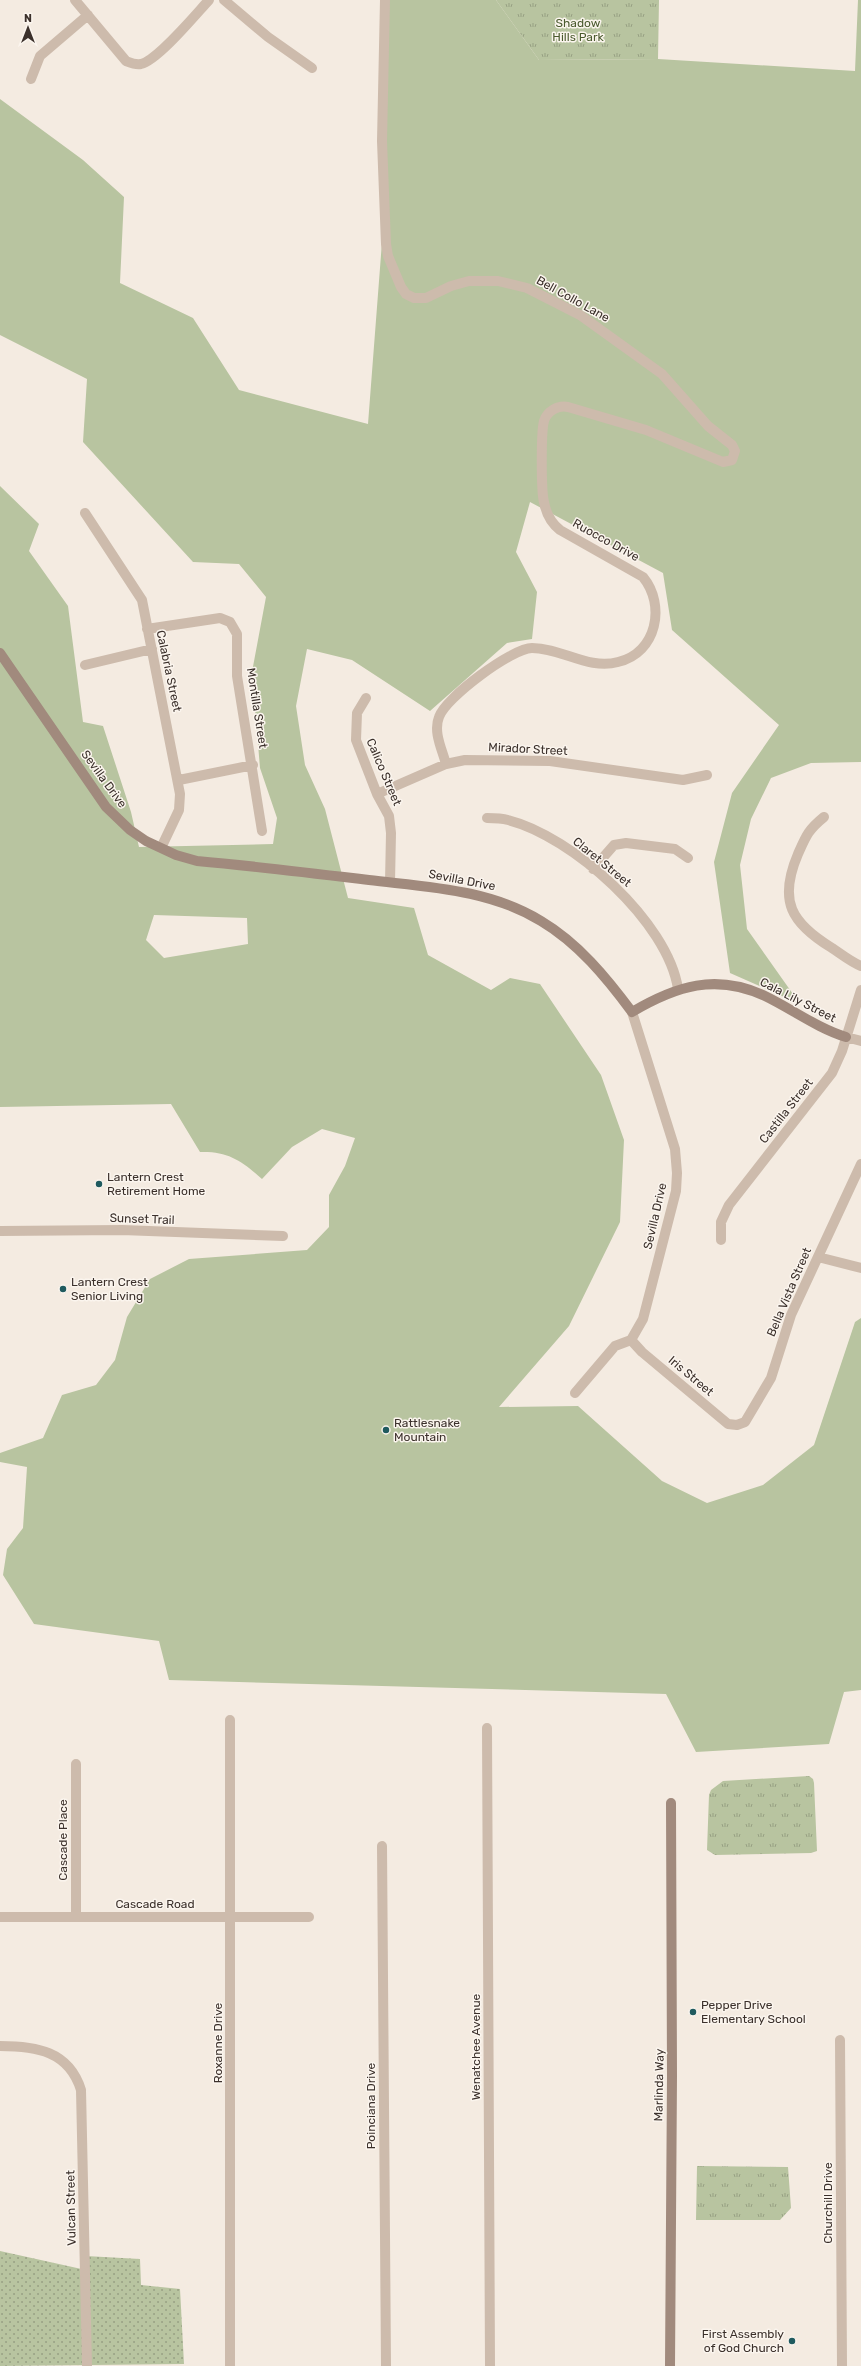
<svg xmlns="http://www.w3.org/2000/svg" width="861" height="2366" font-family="Rubik,sans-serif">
  <defs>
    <pattern id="park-tufts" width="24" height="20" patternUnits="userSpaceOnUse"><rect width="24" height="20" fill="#b8c4a0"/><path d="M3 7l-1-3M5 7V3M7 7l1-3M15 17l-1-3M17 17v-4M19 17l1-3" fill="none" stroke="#97a083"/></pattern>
    <pattern id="garden-dots" width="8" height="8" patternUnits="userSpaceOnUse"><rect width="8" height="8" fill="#b8c4a0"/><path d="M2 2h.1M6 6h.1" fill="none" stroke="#97a083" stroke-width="1.8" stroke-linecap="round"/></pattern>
  </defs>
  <rect width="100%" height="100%" fill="#f4ebe1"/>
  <path fill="#b8c4a0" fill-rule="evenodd" d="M389 0H496L539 60 658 59 855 71 858 0H861V762L811 763 771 778 751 819 740 865 747 929 800 1004 730 973 714 862 732 793 779 725 672 630 663 573 530 502 516 552 537 592 532 639 507 643 430 711 352 660 307 649 296 706 305 765 325 809 348 898 414 908 428 955 491 990 510 978 540 984 601 1075 624 1140 620 1222 569 1326 499 1407 578 1406 662 1481 707 1503 763 1485 814 1445 855 1322 861 1318V1690L844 1692 829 1744 696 1752 666 1694 169 1680 159 1641 34 1624 3 1575 7 1549 23 1528 27 1467 0 1462V1453L43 1438 62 1395 96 1385 115 1360 127 1317 150 1279 189 1259 307 1250 329 1227V1195L345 1166 355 1138 322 1129 292 1147 262 1179C242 1161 228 1151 200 1152L171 1104 0 1107V486L39 524 29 551 68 606 83 722 103 726 131 812 139 847 273 844 277 818 260 768 252 672 266 597 239 564 193 562 83 442 87 379 0 335V99L83 160 124 197 120 283 193 318 239 390 368 424 383 229ZM154 915 247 918 248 944 164 958 146 940Z"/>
  <path fill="url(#park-tufts)" d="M496 0H659L658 59 539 60Z
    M809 1776 813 1779 814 1783 817 1851 811 1853 715 1855 707 1850 709 1795 711 1790 723 1781Z
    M697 2166 788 2167 791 2208 780 2220H696Z"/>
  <path fill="url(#garden-dots)" d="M0 2251 86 2270V2256L140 2259 141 2285 180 2289 184 2364 0 2366Z"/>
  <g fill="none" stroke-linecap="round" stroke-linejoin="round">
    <path stroke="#cdbbac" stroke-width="10" d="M75 0 126 61C131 63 135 65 141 64 158 60 196 14 209 0
      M224 0 268 37 312 68
      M385 0 382 141 386 244 388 256 401 287 406 294 414 298H426L451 286 469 281H498L527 288 580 315 662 374 708 426 732 445 735 451 732 460 723 462 646 430 568 407C558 405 547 411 544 421 541 432 541 490 544 502 546 513 551 523 560 530L643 577C666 605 657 653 618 662 588 670 562 648 532 648 512 648 445 698 439 717 433 732 442 749 446 764
      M31 79 40 56 88 15
      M85 513 142 600 180 794 179 810 161 848
      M147 629 220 618 230 622 237 634V676L262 831
      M85 665 152 649
      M366 698 357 713 356 740 377 794 389 816 391 833 390 882
      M179 780 253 765
      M377 794 446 764 465 760 550 761 683 780 707 775
      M824 817C808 830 806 836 798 854 778 901 791 923 832 948 841 954 851 962 861 966
      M487 818C493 818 501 818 508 820 572 836 668 922 678 989
      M593 869 614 845 626 843 675 849 688 858
      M846 1037 861 1041
      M0 1231 122 1230 283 1236
      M721 1240V1222L729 1205 832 1073 842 1051 861 990
      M818 1257 861 1268
      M631 1340 642 1352 728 1424 737 1425 745 1422 771 1378 791 1315 861 1164
      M631 1340 643 1319 676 1191 677 1173 675 1149 632 1012
      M575 1393 615 1346 631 1340
      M487 1728 490 2366
      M76 1764V1916
      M382 1846 386 2366
      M0 1917H309
      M840 2040 842 2366
      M0 2046C36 2046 69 2051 81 2090L87 2366
      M230 2366V1720"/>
    <path stroke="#a18a7d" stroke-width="10" d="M0 653 106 807 130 830 146 841 176 855 197 861C254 866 311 873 369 880 427 887 489 889 541 921 578 943 606 977 632 1012 676 986 716 973 765 996 792 1009 817 1028 846 1037
      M670 2366 672 2076 671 1803"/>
  </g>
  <g fill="#1f5a5e" stroke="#fbf5ee" stroke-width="1.5">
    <circle cx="99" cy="1184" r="4"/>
    <circle cx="63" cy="1289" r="4"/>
    <circle cx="386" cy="1430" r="4"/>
    <circle cx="693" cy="2012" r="4"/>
    <circle cx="792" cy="2341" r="4"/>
  </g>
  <g text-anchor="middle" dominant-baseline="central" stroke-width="3" stroke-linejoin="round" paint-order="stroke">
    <g font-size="12" fill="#4a5a2e" stroke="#fbf5ee">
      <text x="578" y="23">Shadow<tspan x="578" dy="14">Hills Park</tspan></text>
    </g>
    <g font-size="12" fill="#3b302b" stroke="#fbf5ee">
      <text transform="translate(573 299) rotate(29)">Bell Collo Lane</text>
      <text transform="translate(606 540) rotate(29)">Ruocco Drive</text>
      <text transform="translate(169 671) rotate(78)">Calabria Street</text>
      <text transform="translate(257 708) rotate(81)">Montilla Street</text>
      <text transform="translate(528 749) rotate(3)">Mirador Street</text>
      <text transform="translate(384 772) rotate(67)">Calico Street</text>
      <text transform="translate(104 779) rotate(54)">Sevilla Drive</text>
      <text transform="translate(602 862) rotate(39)">Claret Street</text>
      <text transform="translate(462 880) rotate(11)">Sevilla Drive</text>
      <text transform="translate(798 1000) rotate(27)">Cala Lily Street</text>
      <text transform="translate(786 1111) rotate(-52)">Castilla Street</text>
      <text transform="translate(655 1216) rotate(-77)">Sevilla Drive</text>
      <text transform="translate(142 1219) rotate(2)">Sunset Trail</text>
      <text transform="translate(789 1292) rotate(-67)">Bella Vista Street</text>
      <text transform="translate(691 1376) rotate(40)">Iris Street</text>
      <text transform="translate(63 1840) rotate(-90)">Cascade Place</text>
      <text x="155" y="1904">Cascade Road</text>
      <text transform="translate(218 2043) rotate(-90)">Roxanne Drive</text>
      <text transform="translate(476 2047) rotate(-90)">Wenatchee Avenue</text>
      <text transform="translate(659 2085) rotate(-89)">Marlinda Way</text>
      <text transform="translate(371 2106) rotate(-90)">Poinciana Drive</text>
      <text transform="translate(828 2203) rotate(-90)">Churchill Drive</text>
      <text transform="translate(71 2208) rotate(-91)">Vulcan Street</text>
    </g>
    <g font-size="12" fill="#3b302b" stroke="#fbf5ee" text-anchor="start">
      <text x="107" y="1177">Lantern Crest<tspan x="107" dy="14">Retirement Home</tspan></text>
      <text x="71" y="1282">Lantern Crest<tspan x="71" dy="14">Senior Living</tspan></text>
      <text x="394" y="1423">Rattlesnake<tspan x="394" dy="14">Mountain</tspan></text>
      <text x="701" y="2005">Pepper Drive<tspan x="701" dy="14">Elementary School</tspan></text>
      <text x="784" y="2334" text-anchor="end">First Assembly<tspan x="784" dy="14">of God Church</tspan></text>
    </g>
  </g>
  <g transform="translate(28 28)" stroke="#fbf5ee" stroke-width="3" paint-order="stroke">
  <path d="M0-3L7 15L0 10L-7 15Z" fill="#3b302b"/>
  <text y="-6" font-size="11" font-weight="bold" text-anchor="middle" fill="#3b302b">N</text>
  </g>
</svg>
